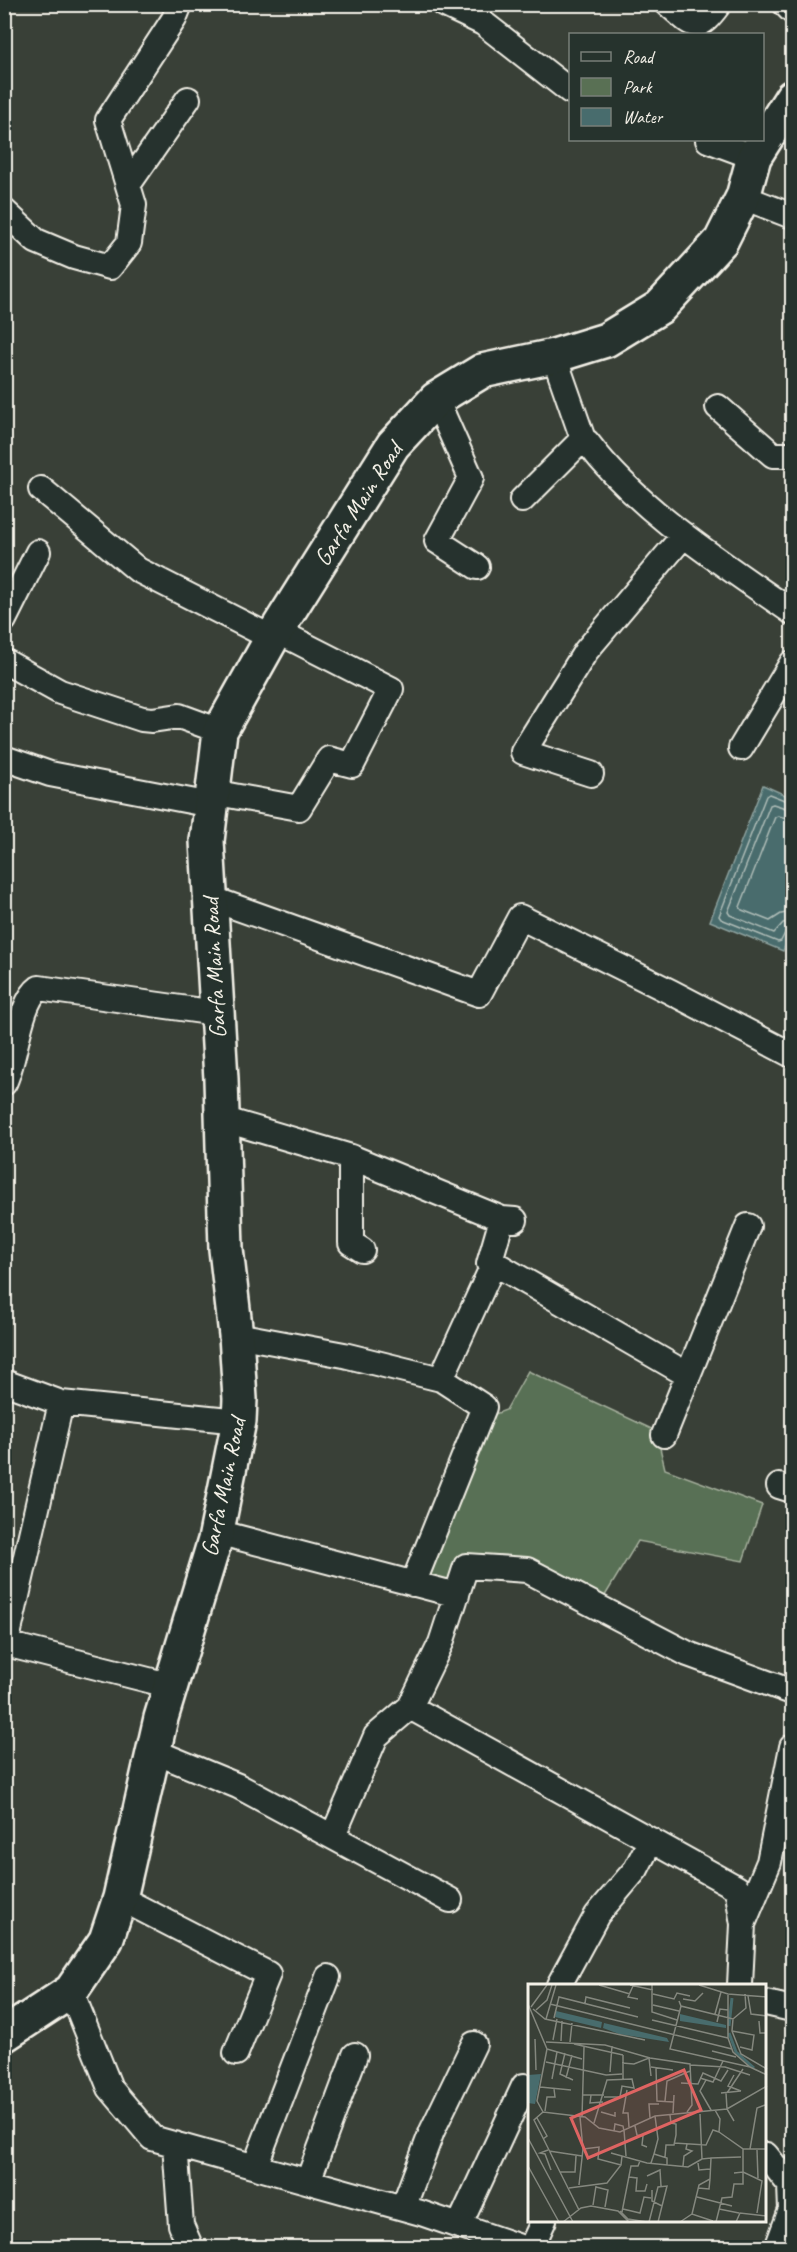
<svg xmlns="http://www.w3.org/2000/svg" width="797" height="2252" font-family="Caveat,sans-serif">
  <rect width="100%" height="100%" fill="#394037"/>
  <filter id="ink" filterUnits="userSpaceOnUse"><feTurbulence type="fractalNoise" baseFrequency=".0167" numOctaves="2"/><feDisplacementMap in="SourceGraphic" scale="12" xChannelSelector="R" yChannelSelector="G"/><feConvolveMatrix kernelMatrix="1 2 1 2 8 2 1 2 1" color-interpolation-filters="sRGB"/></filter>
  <g filter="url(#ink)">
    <path fill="#597054" stroke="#a6b09e" stroke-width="1.5" d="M528 1371 656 1431 665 1469 762 1505 743 1561 638 1541 603 1599 471 1558 452 1587 426 1579 487 1417 506 1410Z"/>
    <path fill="#486c6d" stroke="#8da19e" stroke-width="1.5" d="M763 785 792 798V929L783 951 710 921Z"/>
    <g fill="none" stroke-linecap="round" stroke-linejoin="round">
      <path stroke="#afbcb7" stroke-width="1.5" d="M792 803 769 794 766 796 719 916 721 919 778 942 781 941 786 931 792 929
        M792 810 773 804 770 805 728 912 730 915 774 933 783 923 792 921
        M792 819 778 816 775 817 740 907 742 910 770 921 781 914 792 912"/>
      <defs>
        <path id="minor" d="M443 4 483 23 570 91
          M668 4C694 26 696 35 719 4
          M785 4 792 11
          M708 140 754 157
          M128 185 188 99
          M743 197 792 216
          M4 211 36 241 74 257 110 267 129 243 134 205 108 120 174 19 180 4
          M554 356 583 439 587 442C639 511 722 563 792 612
          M436 399 471 478 437 541 477 567
          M718 407 773 455H792
          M41 489 138 570 272 638
          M522 500 583 439
          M4 620 38 552
          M4 661 60 692 142 719 152 720 179 716 220 731
          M741 748 792 663
          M4 758 50 774 211 805
          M591 774 523 752 586 651 684 535
          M212 792 299 808 329 759 352 765 391 689 277 631
          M210 898 479 994 520 917 671 992 792 1055
          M4 1083C16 1060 19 1002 39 988L216 1013
          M222 1119 351 1157 502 1219 515 1220
          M351 1157V1243L362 1250
          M494 1263 688 1375
          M236 1335 344 1355 441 1379 484 1407 413 1584
          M441 1379 494 1263 489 1264 502 1219
          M4 1382 61 1403 239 1421
          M664 1435 748 1226
          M779 1486 792 1490
          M217 1532 457 1595
          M6 1644 61 1403
          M4 1648 6 1644 172 1686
          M410 1707 737 1888 743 1924 740 1985
          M153 1751 238 1786 450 1900
          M333 1836 376 1736 410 1707 441 1643 466 1566 527 1570 688 1654 792 1692
          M120 1898 268 1974 236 2053
          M743 1924 769 1862 792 1747
          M559 1985 597 1915 636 1869 651 1840
          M71 1991 110 2088 152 2138 421 2213 523 2248
          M766 2003 792 2009
          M175 2144 181 2225 191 2248
          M766 2155 790 2185 791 2210 777 2248
          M255 2166 328 1977
          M308 2181 355 2055
          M403 2208 432 2131 474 2044
          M459 2226 524 2086
          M531 2248 544 2220"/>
        <path id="secondary" d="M4 2035 71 1991 106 1940 120 1898 161 1718 215 1540 239 1421 240 1399 236 1335 226 1249 221 1079 207 841 220 731 272 638 393 445 436 399 482 371 554 356 606 340 660 307 721 241 743 197 754 157 792 97"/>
      </defs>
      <use href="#minor" stroke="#f4f1e8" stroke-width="28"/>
      <use href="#secondary" stroke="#f4f1e8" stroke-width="38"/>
      <use href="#minor" stroke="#26332d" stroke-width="24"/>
      <use href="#secondary" stroke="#26332d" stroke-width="33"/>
    </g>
  </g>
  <g text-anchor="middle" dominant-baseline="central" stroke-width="4.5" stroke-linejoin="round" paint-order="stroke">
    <g font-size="24" fill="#f4f1e8" stroke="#26332d">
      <text transform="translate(358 504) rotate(-57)">Garfa Main Road</text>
      <text transform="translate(214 968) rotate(-93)">Garfa Main Road</text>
      <text transform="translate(223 1487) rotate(-78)">Garfa Main Road</text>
    </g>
  </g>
  <g transform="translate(528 1984)">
    <rect width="238" height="238" fill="#394037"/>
    <path d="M28 27 74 38 73 44 27 33ZM152 30 198 41V44L152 37ZM76 39 139 54 141 58 91 50 75 44ZM13 90 7 120 0 119V91Z" fill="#486c6d"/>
    <path fill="none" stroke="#486c6d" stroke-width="3" d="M201 42 204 14M201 49 208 68 226 84"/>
    <path fill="none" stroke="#84877e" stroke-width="1.5" d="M71 1 102 10M102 1 125 6M124 1V28L149 36M171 1 200 10 239 13M105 2 100 13 110 15M125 10 146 15 149 9 162 12M200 11V54L205 68 222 83 239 91M220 12 223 30 239 32M155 15 167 17 175 9M151 17 153 22 205 35 218 24 217 10M57 19 58 13 102 24M0 20 19 65 9 117 15 128M22 20 204 65M125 21 151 27M153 22 142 65 222 83M3 23 19 1M5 25 17 35 117 56M8 26 19 16 24 1M187 30 193 8M26 34 31 13 110 33M18 35 28 1M205 35 204 47 213 70 239 85M124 36 200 54M231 37 232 49H239M189 38 192 25 200 26M204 47 226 51 224 66 212 63M7 55 8 86M25 56 29 35M33 57 34 37M18 58 77 61 122 74 162 80 164 121 159 128M42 58 44 39M46 60 95 71M19 65 54 75M184 67 208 73M37 69 32 90 45 96M18 78 78 91 94 90M94 79 106 80 121 74 123 92M162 81 197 83 222 91M123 83 145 86M128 84 129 117 145 118M82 88 84 62M206 91 200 102 213 107M38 94 44 71M172 94 185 98 195 77M24 95 29 68M95 96V71M178 96 172 107 183 126M153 99 170 100 175 89 193 97 200 86M12 103 43 106M99 106 95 129H100L101 143M193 109 213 107M198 109 199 125 206 137M199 109 215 85M55 111H76M63 111 62 119 75 118M137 117 139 97 162 87M187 126 192 135 191 148 215 165V188L234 197 229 229M17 127 19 113H27L26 105M73 128 87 132V128M145 129 146 111M172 130 174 175 183 174M54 133 56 63M9 134 19 152 15 155M122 134 121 120H131M66 139 79 96 104 95 106 104 94 102 92 113H76M107 142 109 151 115 152 114 161 119 163M96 146 98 172M86 147 87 140 95 142 96 147M0 154 45 238M146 159 178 161 185 146 191 148M55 165 71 163 70 175 93 181M215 165H239M222 165 229 124 237 121M20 166 12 169 17 170 23 186M229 166 230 194M21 167 54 172M83 169 119 179 160 183 174 175M126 170 130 155 127 132M137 173 138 161H146L148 151V140L143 139 142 131M123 179 126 170 139 174V181M170 179 171 186 182 185M0 182 31 238M155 182 156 172 164 167 158 165 159 160M32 188H47L48 172M119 192 132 186 133 202M101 193 109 194 108 207H117L119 200M51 201 55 165 52 133M68 203 80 206 77 223M41 204 79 199 93 181 94 172M170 204 181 205 182 195M124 206V217L134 222M169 213 204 222M65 221 68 202M95 225 112 229 116 213 123 214M191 225 211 229M51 226 6 136 15 128 57 133 71 144 92 148 127 132 199 125 239 102M92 227 100 235 119 238M94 228 103 182H110L112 177M164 230 171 201 182 195 183 174 213 173M35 238 53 224 63 222 90 227 101 238M121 238 130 203 139 202 130 238M152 238 164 230 185 237M188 238 194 214 204 213 206 200H215V188L206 189M208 238 212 229 239 232"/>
    <path fill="#df6462" fill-opacity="0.15" stroke="#df6462" stroke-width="3" d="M156 86 173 126 60 174 43 134Z"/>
    <rect width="238" height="238" fill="none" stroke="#f4f1e8" stroke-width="3"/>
  </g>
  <rect width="797" height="2252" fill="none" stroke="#26332d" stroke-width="24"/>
  <rect x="12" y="12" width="773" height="2228" fill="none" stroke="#f4f1e8" stroke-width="2" filter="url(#ink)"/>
  <rect x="569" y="33" width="195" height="108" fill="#26332d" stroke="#787f78" stroke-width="1.5"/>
  <rect x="581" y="52" width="30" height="9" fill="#26332d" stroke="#787f78" stroke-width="1.5"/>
  <text x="623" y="63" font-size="18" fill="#f4f1e8">Road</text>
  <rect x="581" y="78" width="30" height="18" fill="#597054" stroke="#787f78" stroke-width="1.5"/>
  <text x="623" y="93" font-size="18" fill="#f4f1e8">Park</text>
  <rect x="581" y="108" width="30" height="18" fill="#486c6d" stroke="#787f78" stroke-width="1.5"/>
  <text x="623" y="123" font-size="18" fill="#f4f1e8">Water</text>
</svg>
